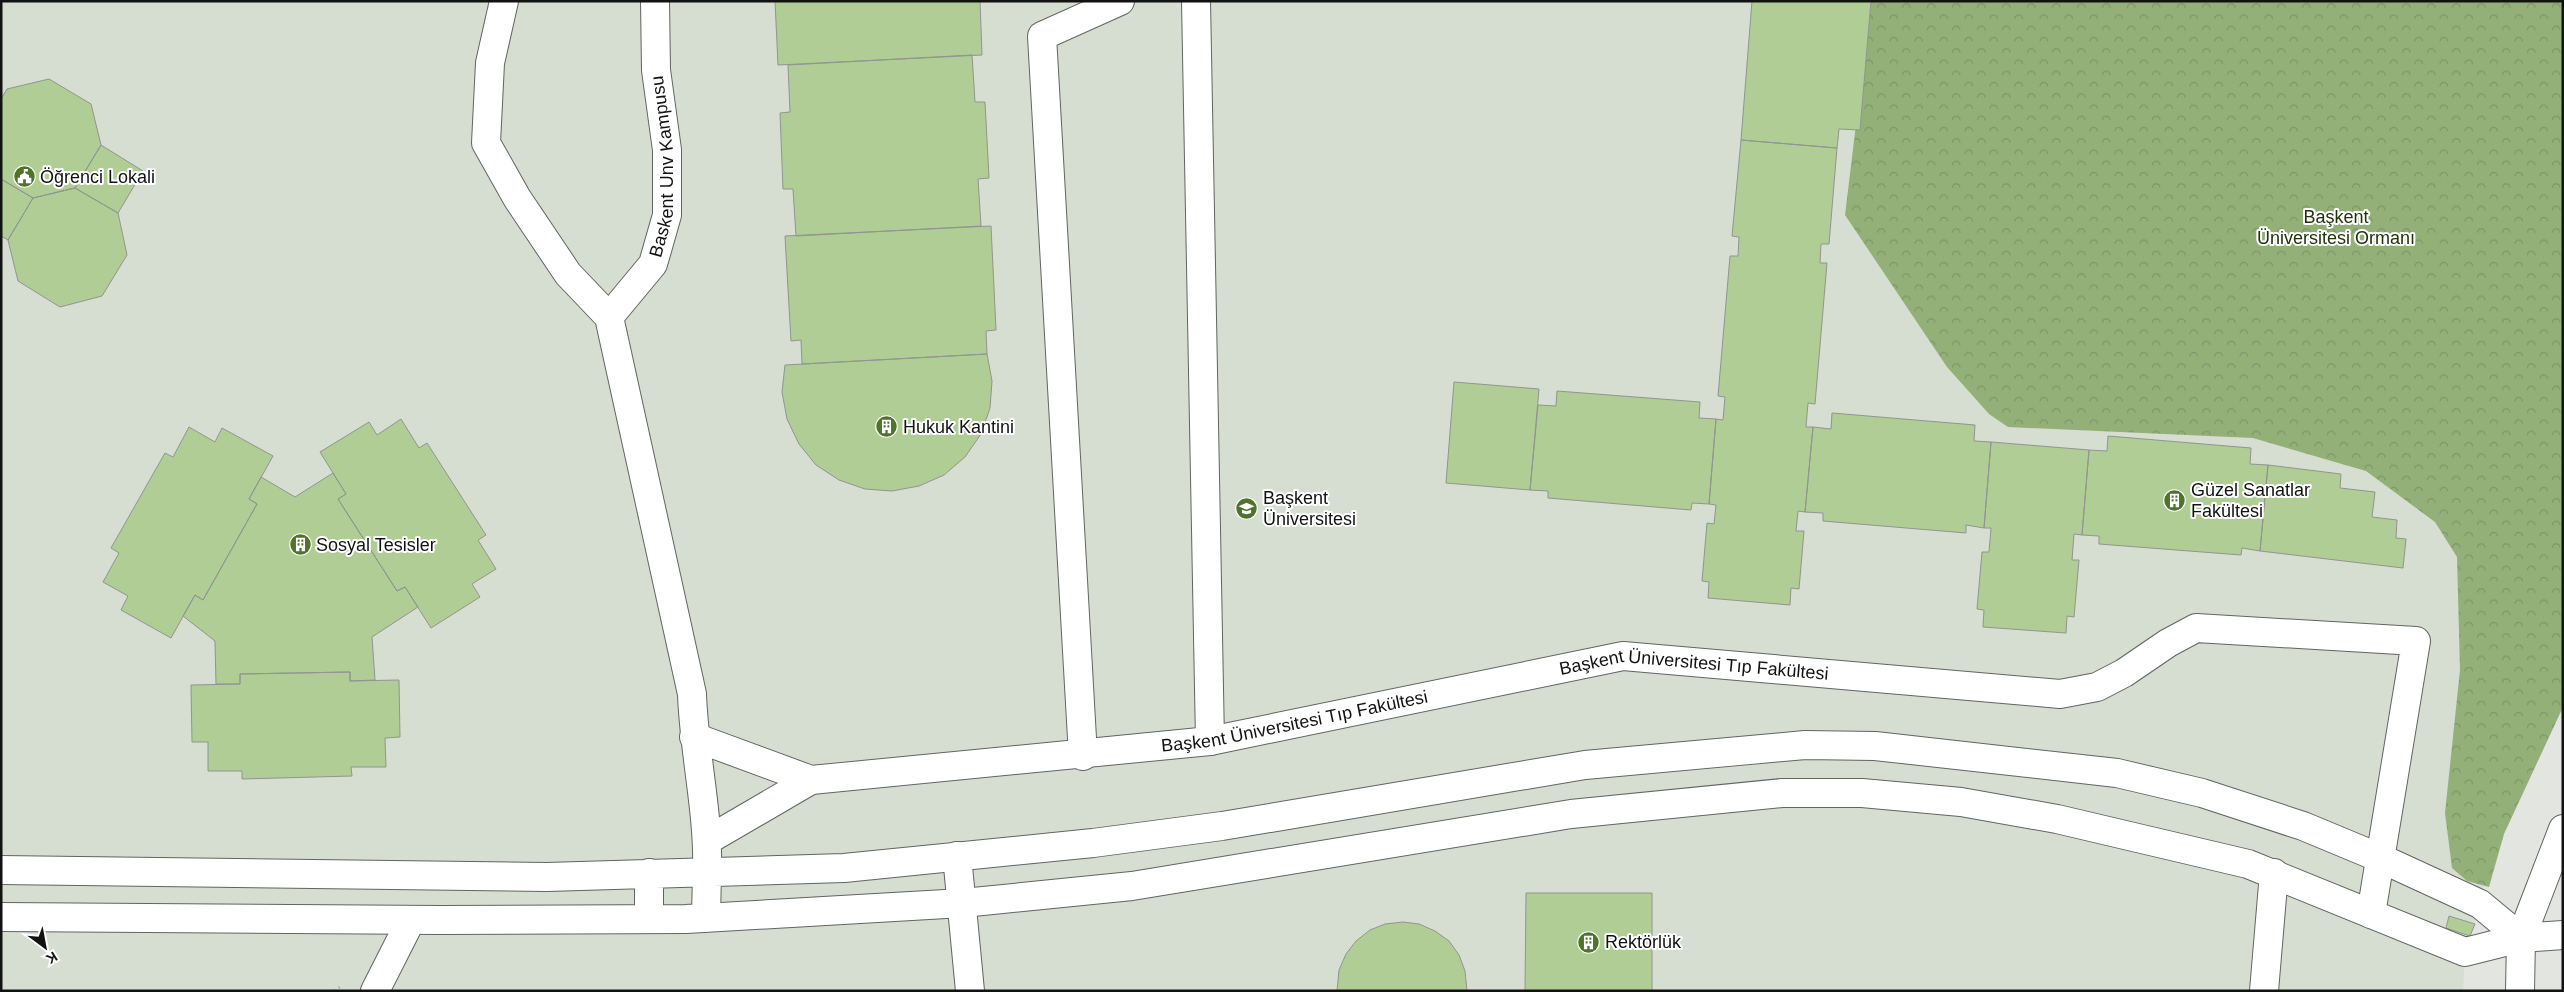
<svg xmlns="http://www.w3.org/2000/svg" width="2564" height="992" font-family="Arial,sans-serif">
  <defs>
    <pattern id="forest-crowns" width="20" height="18" patternUnits="userSpaceOnUse" patternTransform="scale(1.25)"><rect width="20" height="18" fill="#93b079"/><path d="M2 6a3 3 0 1 1 6 0M12 15a3 3 0 1 1 6 0" fill="none" stroke="#7e9668"/></pattern>
  </defs>
  <rect width="100%" height="100%" fill="#e2e5e0"/>
  <path fill="#d6ddd1" d="M1 1H2450L2502 120 2483 895 2465 952 2463 991H1Z"/>
  <path fill="url(#forest-crowns)" d="M1871 1H2563V707L2504 834 2489 887 2467 881 2452 868 2445 813 2460 670 2457 557 2435 522 2366 471 2253 438 2008 427 1989 414 1947 367 1845 215Z"/>
  <path fill="#afcd95" stroke="#929590" d="M775 1H980L982 55 778 65Z
    M1752 1H1871L1860 130 1839 129 1837 148 1741 140Z
    M972 55 975 102H985L989 178 978 179 981 226 796 236 793 189H783L780 113 790 112 788 65Z
    M49 79 91 104 101 145 75 188 33 198 1 179V99L7 89Z
    M1741 140 1837 148 1829 244H1821L1820 263H1827L1815 404 1808 403 1806 427H1813L1805 512 1798 511 1796 531H1804L1799 589 1791 588 1790 605 1708 598 1709 582 1702 581 1707 523 1714 524 1716 505 1709 504 1716 419 1723 420 1725 397 1718 396 1730 256H1738L1739 237 1732 236Z
    M101 145 143 171 118 213 75 188Z
    M1 179 33 198 8 240 1 236Z
    M75 188 118 213 127 255 102 296 60 307 18 281 8 240 33 198Z
    M991 226 996 330 986 331 987 354 802 364 801 340 791 341 785 236Z
    M987 354 992 381 990 408 981 434 965 457 944 475 919 486 892 491 865 489 839 480 816 465 799 444 787 419 782 392 785 365Z
    M1454 382 1539 389 1530 490 1446 483Z
    M1557 391 1700 402 1699 418 1716 419 1709 504 1692 503 1691 510 1548 498V491L1530 490 1538 405 1556 406Z
    M1832 413 1975 425 1974 441 1991 442 1984 528 1966 525V533L1823 521V513L1805 512 1813 427 1831 429Z
    M401 419 419 448 427 443 486 535 478 540 496 569 472 584 480 597 431 628 405 587 397 591 338 499 346 494 320 452 369 422 377 435Z
    M189 427 215 442 222 428 273 456 249 499 257 504 203 600 195 595 171 638 121 610 128 596 103 582 119 553 111 548 165 453 173 457Z
    M2108 436 2251 448 2250 464 2268 465 2260 551 2242 548 2241 555 2099 544V536L2082 535 2089 450 2107 451Z
    M1991 442 2089 450 2082 535 2074 534 2072 560H2079L2074 617 2067 616 2066 633 1983 627 1984 610 1977 609 1982 552H1989L1991 528H1984Z
    M2268 465 2341 474 2340 488 2375 492 2372 517 2397 520 2396 538 2406 539 2403 568 2260 551Z
    M333 473 346 494 338 499 397 591 405 587 418 607 372 637 375 680 350 681V672L240 674V684H216L215 641 183 616 195 595 203 600 257 504 249 499 261 477 295 497Z
    M350 672V681L399 680 400 737 385 738 386 767H351L352 776 242 779V771H208V742H192L191 685 240 684V674Z
    M1526 893H1652V991H1525Z
    M2449 916 2475 924 2470 936 2446 928Z
    M1403 922 1419 924 1435 931 1449 941 1459 955 1465 971 1467 991H1337L1339 970 1346 954 1356 941 1370 930 1385 924Z"/>
  <g fill="none" stroke-linecap="round" stroke-linejoin="round">
    <defs>
      <g id="street">
        <path d="M504 1 490 63 486 143 517 198 568 274 609 317 692 694C694 754 709 813 707 872"/>
        <path d="M1196 1 1210 741"/>
        <path id="s1" d="M609 317 653 264 667 215V150L656 70 655 1"/>
        <path id="s2" d="M694 737 811 780 1210 741 1623 656 2060 694 2097 687 2124 673 2168 643 2196 628 2416 641 2371 914"/>
        <path d="M1083 756 1042 36 1120 1"/>
        <path d="M708 840 811 780"/>
        <path d="M957 856 970 991"/>
        <path d="M375 991 411 920"/>
        <path d="M2264 991 2274 873"/>
        <path d="M2520 991 2521 938 2563 829"/>
      </g>
      <path id="secondary" d="M1 870 547 877 844 868 1093 843 1222 826 1585 765 1805 745 1875 746 2117 773 2202 793 2303 826 2380 858 2480 904 2521 938
        M649 873V919
        M1 917 440 920 686 919 963 903 1132 886 1571 814 1782 793H1862L1961 802 2057 819 2248 864 2465 952 2521 938 2563 935
        M706 918 707 872"/>
    </defs>
    <use href="#street" stroke="#626560" stroke-width="30"/>
    <use href="#secondary" stroke="#626560" stroke-width="30"/>
    <path stroke="#a2a4a0" stroke-width="3" stroke-dasharray="1 4" stroke-linecap="butt" d="M335 991 342 985"/>
    <use href="#street" stroke="#fff" stroke-width="28"/>
    <use href="#secondary" stroke="#fff" stroke-width="28"/>
  </g>
  <defs>
    <symbol id="civic-disc" viewBox="-11 -11 22 22"><circle r="9.5" fill="#50732b" stroke="#fff"/><path d="M-.6-6.5H3V-4.5H.6V-3L4-1V1h2V6H-6V1h2V-1L-.6-3ZM-1.2 2.5V6h2.4V2.5Z" fill="#fff"/></symbol>
    <symbol id="building-disc" viewBox="-11 -11 22 22"><circle r="9.5" fill="#50732b" stroke="#fff"/><path d="M-4-6H4V6H1V3H-1V6H-4ZM-2.5-4.3h1.7v1.8h-1.7ZM.8-4.3h1.7v1.8H.8ZM-2.5-1h1.7V.8h-1.7ZM.8-1h1.7V.8H.8Z" fill="#fff"/></symbol>
    <symbol id="university-disc" viewBox="-11 -11 22 22"><circle r="9.5" fill="#50732b" stroke="#fff"/><path d="M0-5L7-2L0 1L-7-2ZM-4 1L0 2.5L4 1V4Q0 6-4 4Z" fill="#fff"/></symbol>
  </defs>
  <g fill-rule="evenodd">
    <use href="#civic-disc" x="12" y="164" width="25" height="25"/>
    <use href="#building-disc" x="874" y="414" width="25" height="25"/>
    <use href="#building-disc" x="2162" y="488" width="25" height="25"/>
    <use href="#university-disc" x="1234" y="496" width="25" height="25"/>
    <use href="#building-disc" x="288" y="532" width="25" height="25"/>
    <use href="#building-disc" x="1576" y="930" width="25" height="25"/>
  </g>
  <g text-anchor="middle" dominant-baseline="central" stroke-width="4" stroke-linejoin="round" paint-order="stroke">
    <g font-size="18" fill="#111211" stroke="#fff">
      <text stroke="none"><textPath href="#s1" startOffset="168">Baskent Unv Kampusu</textPath></text>
      <text stroke="none"><textPath href="#s2" startOffset="1018">Başkent Üniversitesi Tıp Fakültesi</textPath></text>
      <text stroke="none"><textPath href="#s2" startOffset="612">Başkent Üniversitesi Tıp Fakültesi</textPath></text>
    </g>
    <g font-size="18" fill="#111211" stroke="#fff" text-anchor="start">
      <text x="40" y="177">Öğrenci Lokali</text>
      <text x="903" y="427">Hukuk Kantini</text>
      <text x="2191" y="490">Güzel Sanatlar<tspan x="2191" dy="21">Fakültesi</tspan></text>
      <text x="1263" y="498">Başkent<tspan x="1263" dy="21">Üniversitesi</tspan></text>
      <text x="316" y="545">Sosyal Tesisler</text>
      <text x="1605" y="942">Rektörlük</text>
    </g>
    <g font-size="18" fill="#20330a" stroke="#fff">
      <text x="2336" y="217">Başkent<tspan x="2336" dy="21">Üniversitesi Ormanı</tspan></text>
    </g>
  </g>
  <rect width="2564" height="992" fill="none" stroke="#111211" stroke-width="5"/>
  <g transform="translate(45 947) rotate(148)" stroke="#ffffff" stroke-width="4" paint-order="stroke">
  <path d="M0-4L9 19L0 12L-9 19Z" fill="#111211"/>
  <text y="-8" font-size="14" font-weight="bold" text-anchor="middle" fill="#111211">K</text>
  </g>
</svg>
